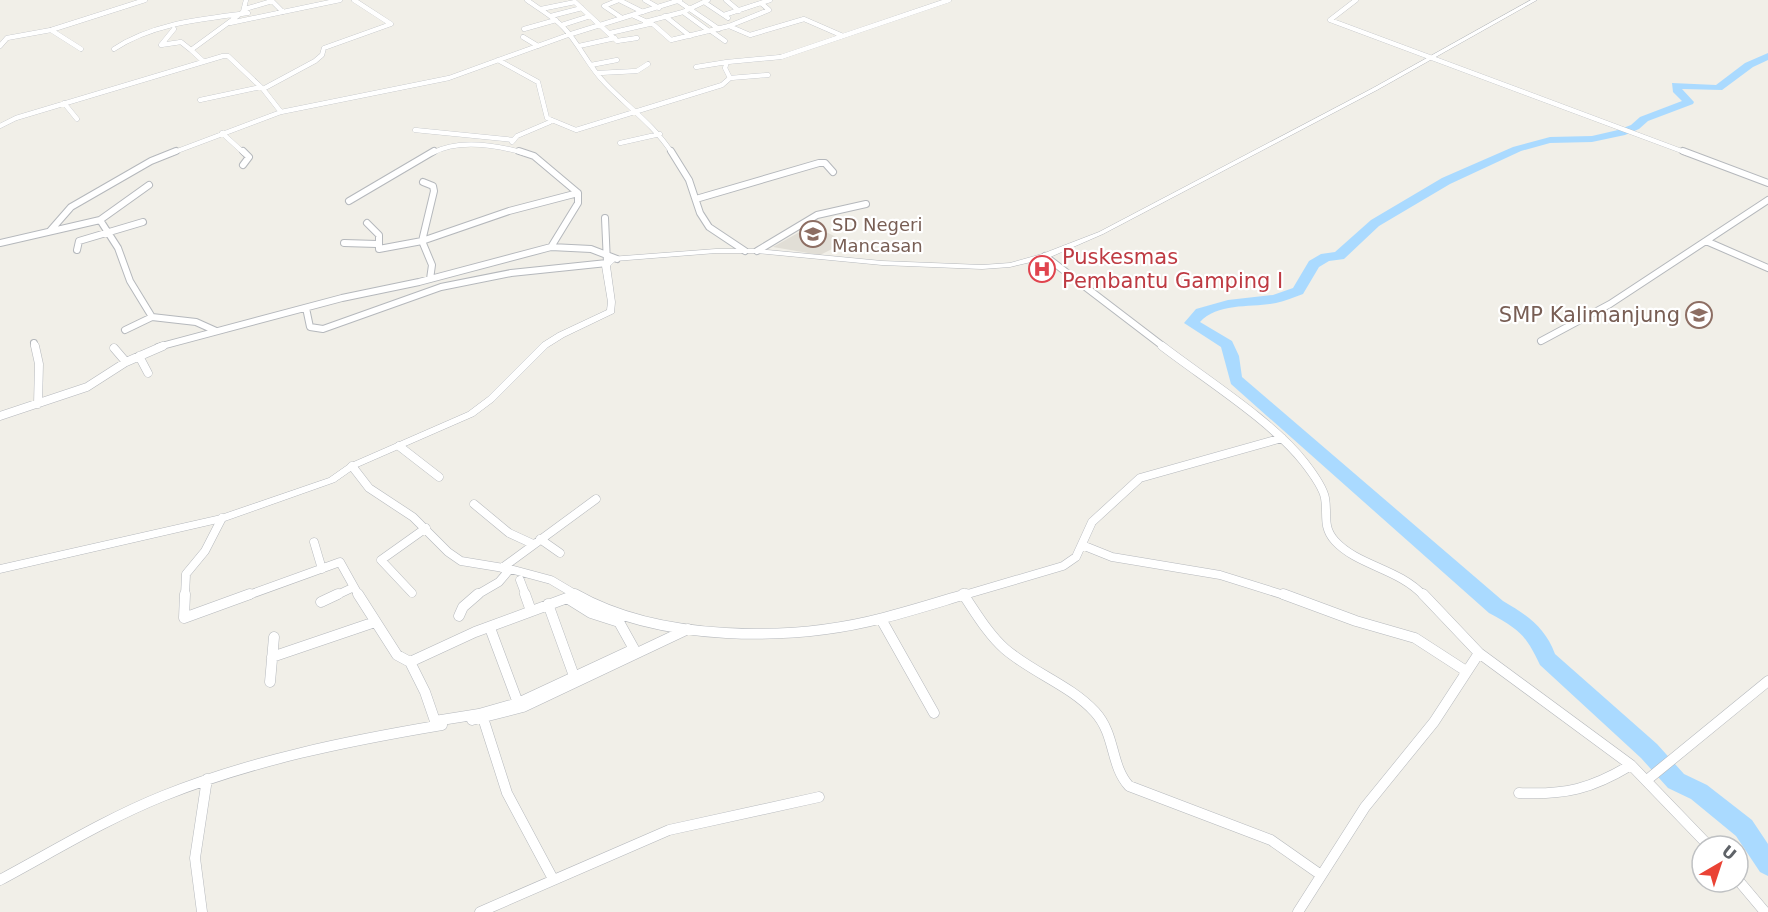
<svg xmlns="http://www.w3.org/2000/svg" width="1768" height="912" font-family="'DejaVu Sans',sans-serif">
  <rect width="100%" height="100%" fill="#f1efe8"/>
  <path fill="#e1ded6" d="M812 225 846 242 820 255 773 247Z"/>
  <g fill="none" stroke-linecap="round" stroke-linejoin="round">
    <path fill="#aadaff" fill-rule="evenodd" d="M1768 53V60L1753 67 1722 90 1682 89 1694 102 1693 104 1648 121 1639 129 1625 135 1592 142 1550 143 1521 151 1450 184 1379 226 1344 259 1329 261 1319 267 1303 294C1294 297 1285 301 1276 303 1252 308 1218 302 1200 322L1232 341 1239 356 1242 377 1503 601C1527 615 1545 627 1555 654L1657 744 1684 774 1707 785 1752 820 1768 844V876L1760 872 1736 836 1691 799 1668 788 1641 758 1540 665C1525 634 1520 630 1489 613L1231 384 1221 347 1184 323 1196 309 1228 300 1273 295 1293 288 1309 261 1321 254 1335 252 1371 220 1442 178 1513 147 1550 137 1592 136 1618 130 1631 125 1640 117 1682 101 1673 92 1672 83 1716 85 1745 63Z"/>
    <defs>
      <path id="minor-far3" d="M527 0C539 9 554 17 564 28 580 45 588 66 605 83 628 107 654 125 672 153
        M619 0 604 6 622 18
        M619 0 643 12
        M645 0 659 8
        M726 0 739 11
        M1356 0 1330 20 1687 153
        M678 1 719 29
        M704 2 728 18
        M245 9 272 1 283 12
        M541 9 575 2 617 41 637 38
        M683 12 709 31
        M632 15 654 25 671 40 729 26 769 10 761 3
        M724 15 770 0
        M551 16 582 8
        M665 16 690 36
        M645 22 683 12 708 0
        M230 23 340 0
        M562 25 590 16
        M729 26 750 35 804 19 843 36 949 0
        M174 29 161 45 181 42 191 50
        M524 29 556 20
        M51 30 81 49
        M711 31 725 41
        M610 33 649 24
        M523 37 538 46
        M0 46 7 38 51 30 145 0
        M579 46 615 38
        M114 49C153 23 203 19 248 13
        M498 60 538 82 547 118 576 130 722 85 730 78 725 68 727 62 781 57 843 36
        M203 61 191 50 243 12 246 0
        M591 65 617 60
        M696 67 727 62
        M598 73 637 71 648 64
        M730 78 768 75
        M263 89 315 61 322 55 324 48 391 24 354 0
        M200 100 261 87
        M64 103 77 119
        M0 126 16 118 223 56H228L263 89 281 112 449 78 568 35 680 0
        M415 130 514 140
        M222 133 244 153
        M512 142 517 136 550 122
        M620 143 660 134
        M172 153 281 112
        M432 153C458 139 496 145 524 153"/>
      <path id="minor-far2" d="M243 151 249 157 243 165
        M519 151 534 156 578 193V203L551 247
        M671 151 689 180 700 213 709 227 745 251
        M1683 151 1768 183
        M696 199 819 163H825L833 172
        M349 201 434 151
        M100 220 149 185
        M367 223 379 235V249L422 241 434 191 433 186 423 182
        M50 231 71 207 151 161 176 151
        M1706 241 1768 268
        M0 243 100 220 118 248 130 281 152 317 125 330
        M344 243 377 244
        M77 250 79 241 143 222
        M757 251 817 215 866 204
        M1045 256 1164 347
        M430 279 432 265 422 241 509 211 578 193
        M306 308 310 327 323 329 441 287 511 273 607 263 605 218
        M152 317 196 322 216 331
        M1541 341 1610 304 1768 200
        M34 343 35 347
        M158 347 342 298 419 282 551 247 591 249 617 259"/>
      <path id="minor-far1" d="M35 346 39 364 38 404
        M1162 346C1205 379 1272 421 1304 462 1311 471 1323 487 1325 498 1328 514 1322 527 1335 541 1358 566 1398 568 1424 596
        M114 348 126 362
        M139 356 148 373
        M0 416 87 387 126 362 163 346
        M399 446 439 477
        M352 466 369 488 413 517 448 552 461 561 510 569 551 580 578 596
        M474 504 509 533 533 544
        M540 539 560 553
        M314 542 322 569
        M1082 545 1112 557 1220 575 1287 596
        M502 568 596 499
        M520 580 526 596
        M412 593 381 560 426 528
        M185 596 186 574 205 551 222 518
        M246 596 340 562 359 596
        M335 596 354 587
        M475 596 499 582 510 569
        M961 596 1063 566 1076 557 1092 522 1140 478 1282 438"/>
      <path id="minor" d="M185 594 184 618 250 594
        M358 594 397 655 410 662
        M525 594 531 611
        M575 594C659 642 791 642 883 618 911 611 939 602 966 594
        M963 594C976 613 988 634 1005 649 1033 673 1070 685 1095 712 1116 735 1110 765 1129 786L1271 840 1321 875
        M1283 594 1356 621 1415 638 1466 671
        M1423 594 1479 653 1631 765 1709 846
        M567 598 591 613 619 622 634 649 518 703 479 714 435 721 425 692 410 662 475 632Z
        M321 602 338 594
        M548 604 574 676
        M459 616 463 607 478 594
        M881 619 934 713
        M490 628 518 703
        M272 657 375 622
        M270 682 274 637
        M483 718 507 793 553 879
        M472 720 523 707 688 629
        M1647 780 1768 681
        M1519 793C1566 795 1591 789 1631 765
        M0 880C54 851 106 819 163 796 253 760 347 741 442 725
        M1738 880 1765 912
        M202 912 195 858 207 779
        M480 912 669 830 819 797
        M1298 912 1365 807 1434 722 1479 653"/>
      <path id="tertiary" d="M1531 0H1537L1377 90 1103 234 1048 258 1010 267 982 269 882 265 757 253H716L615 261 610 266 615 302 614 313 564 337 548 347 494 401 474 416 355 468 335 482 222 522 0 573V565L221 515 329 478 349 464 468 412 488 397 542 343 558 333 607 310 608 302 602 266 610 257 716 249H757L882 261 982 265 1010 263 1042 254 1099 232 1373 88Z"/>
    </defs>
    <use href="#minor-far3" stroke="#b5b8bc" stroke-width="5"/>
    <use href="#minor-far2" stroke="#b5b8bc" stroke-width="8"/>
    <use href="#minor-far1" stroke="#b5b8bc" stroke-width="9"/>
    <use href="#minor" stroke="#b5b8bc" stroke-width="11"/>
    <use href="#tertiary" stroke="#b5b8bc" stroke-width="1"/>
    <use href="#minor-far3" stroke="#fff" stroke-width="4.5"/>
    <use href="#minor-far2" stroke="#fff" stroke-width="6"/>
    <use href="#minor-far1" stroke="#fff" stroke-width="8"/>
    <use href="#minor" stroke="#fff" stroke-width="10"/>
    <use href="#tertiary" fill="#fff" fill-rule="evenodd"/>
  </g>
  <defs>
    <symbol id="school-ring" viewBox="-11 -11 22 22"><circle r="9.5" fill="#fff" stroke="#8d6e63" stroke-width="1.5"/><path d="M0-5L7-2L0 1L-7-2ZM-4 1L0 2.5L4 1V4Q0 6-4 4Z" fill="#8d6e63"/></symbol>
    <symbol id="hospital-ring" viewBox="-11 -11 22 22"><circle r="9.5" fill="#fff" stroke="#e0444e" stroke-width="1.5"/><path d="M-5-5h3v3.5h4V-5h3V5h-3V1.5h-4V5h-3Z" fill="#e0444e"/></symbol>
  </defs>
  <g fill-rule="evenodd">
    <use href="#school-ring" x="798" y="219" width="30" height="30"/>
    <use href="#hospital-ring" x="1027" y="254" width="30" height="30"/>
    <use href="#school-ring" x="1684" y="300" width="30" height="30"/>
  </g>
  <g text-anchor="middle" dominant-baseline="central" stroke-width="4.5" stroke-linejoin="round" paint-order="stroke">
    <g font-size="18" fill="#785e54" stroke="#fff" text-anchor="start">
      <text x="832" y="224">SD Negeri<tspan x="832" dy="21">Mancasan</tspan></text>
    </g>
    <g font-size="21" fill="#be3a42" stroke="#fff" text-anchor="start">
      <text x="1062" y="257">Puskesmas<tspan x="1062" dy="24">Pembantu Gamping I</tspan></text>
    </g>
    <g font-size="21" fill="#785e54" stroke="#fff" text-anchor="end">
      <text x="1680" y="315">SMP Kalimanjung</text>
    </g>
  </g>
  <g transform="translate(1720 864) rotate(39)"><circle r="28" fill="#ffffff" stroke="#bfc1c3" stroke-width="1.5"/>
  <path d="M0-4.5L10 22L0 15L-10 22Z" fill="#ea4335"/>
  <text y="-9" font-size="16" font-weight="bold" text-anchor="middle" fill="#5f6368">U</text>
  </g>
</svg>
